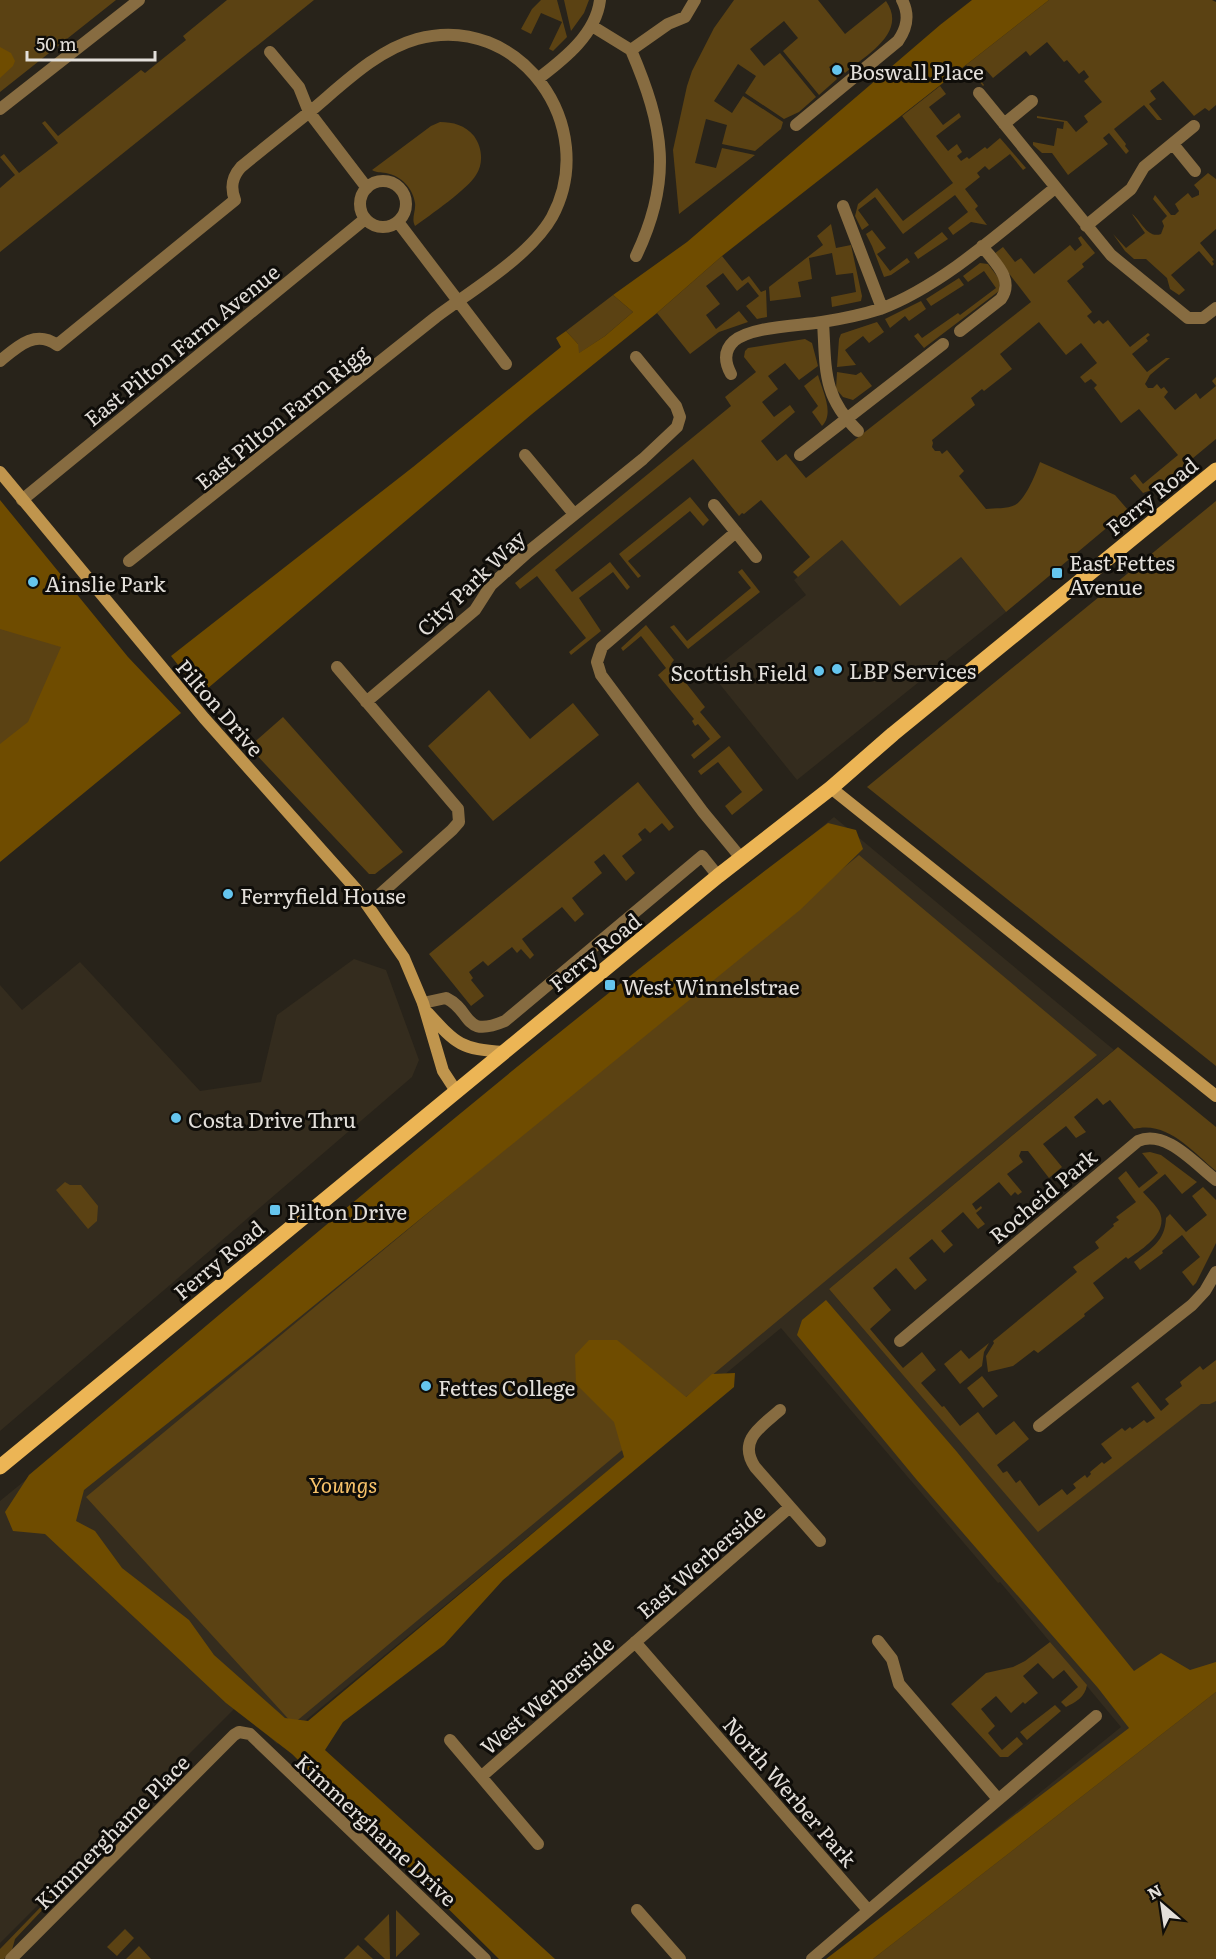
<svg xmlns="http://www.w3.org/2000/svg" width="1216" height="1959" font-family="Literata,serif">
  <rect width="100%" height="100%" fill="#28231a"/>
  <path fill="#342c1e" d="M842 540 961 557 1006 612 797 780 710 672 806 595 794 580Z
    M834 817 1114 1050 829 1289 1038 1531 1201 1403 1216 1401V1959H834L1121 1727 1000 1582 998 1583 781 1328 277 1744 221 1691 236 1707 0 1943V1501Z
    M354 959 386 970 419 1060 412 1077 0 1431V985L22 1010 80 962 200 1091 261 1082 277 1015Z"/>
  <path fill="#5b4213" d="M0 0H116L0 92Z
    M227 0H314L0 252V188L15 175 0 157 4 154 19 173 58 143 42 123 45 121 58 136 141 70 145 73 186 40 183 36Z
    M541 0H557L567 37 553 51 549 49 562 22 541 13 531 34 521 29 532 9Z
    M564 0H589L584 13 571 31Z
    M734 0H818L845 34 886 1C908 33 866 55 845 73L836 62 829 67 837 79 819 95 783 51 798 38 784 21 750 49 764 66 780 53 816 97 799 112 784 119 745 93 756 76 738 64 714 101 732 113 743 96 783 122 781 129 755 151 722 144 727 125 706 119 695 163 716 168 722 148 755 155 679 214 673 150 687 86 692 71 714 28Z
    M1049 0H1212L1216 2V105L1209 111 1205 108 1194 116 1163 81 1150 91 1156 99 1149 104 1162 120H1157L1144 105 1114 129 1126 144 1125 146 1129 151 1126 154 1109 133 1103 138 1108 144 1068 175 1052 153H1042L1033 145V142L1054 146 1057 128 1063 129 1064 122 1037 118V116L1067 121 1076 132 1088 122 1084 116 1102 102 1084 81 1089 77 1084 70 1079 74 1067 60 1064 62 1047 42 1030 56 1026 51 993 78 986 70 978 77 984 85 983 86 966 65Z
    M940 86 946 94 929 107 943 125 959 113 961 117 936 136 948 151 957 144 962 152 957 156 961 161 967 157 969 159 985 147 987 149 1000 138 1026 168 1023 170 1010 154 989 170 985 166 977 173 980 177 965 189 978 206 975 209 987 225 971 222 953 235 948 228 968 212 955 195 903 234 875 197 858 210 869 225 862 230 855 216 858 204 877 188 903 221 953 183 902 116Z
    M440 122C453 122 465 125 474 136 482 147 484 163 476 175 469 188 429 216 415 226 411 219 416 211 415 203 413 188 401 176 386 173 380 172 377 173 372 170L431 126Z
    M1208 173 1216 179V229L1200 243 1214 260 1212 261 1214 264 1212 266 1199 251 1171 275 1185 290 1179 295 1170 289 1167 278 1146 259H1134L1125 251 1113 234 1126 248 1145 233 1132 214C1141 220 1147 239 1161 234L1164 226 1162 221 1167 216 1153 199 1155 195 1171 215H1175L1179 211 1175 204 1188 193 1192 198 1199 195V191L1194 185Z
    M831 224 836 248 851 245 862 296 861 301 832 307 831 297 856 292 853 273 836 275 832 253 809 258 812 279 798 282 801 297 770 301 769 287 823 245 817 236Z
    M872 230 886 248 877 254 890 271 907 258 910 262 891 275 884 277 872 246 866 234Z
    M942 232 948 239 918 259 914 253Z
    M1081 236 1095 253 1082 264 1084 267 1067 281 1092 312 1087 316 1094 324 1099 320 1103 324 1108 320 1130 347 1148 333 1150 335 1146 338 1148 341 1132 354 1147 372 1166 358H1170L1150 375 1145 384 1148 388H1153L1157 384 1161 389 1164 387 1168 392 1164 397 1175 410 1196 393 1200 399 1216 386 1212 381 1216 377V439L1157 488 1143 493 1130 478 1135 474 1143 484 1178 455 1139 409 1121 423 1094 388 1097 385 1091 379 1085 383 1080 377 1097 363 1081 343 1066 355 1039 322 1000 354 1012 369 984 391 982 389 971 398 975 405 932 440 933 443 932 447 935 451H940L942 454 947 450 964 471 959 476 986 509C995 508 1007 509 1015 505 1026 499 1036 473 1040 462L1115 495 1128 510 1006 612 961 557 900 606 842 540 798 577 793 572 810 557 761 500 744 514 742 513 739 516 693 459 555 570 572 592 610 562 630 587 627 590 613 572 579 598 601 631 571 655 569 652 586 638 537 576 520 589 515 583 731 406 725 397 756 372 744 357 745 351 748 348 805 339 812 343 818 366 799 380 785 363 768 376 778 389 762 402 774 417 790 405 795 412 761 441 777 461 786 454 806 478 1031 302 994 254 1003 247 1015 262 1021 258 1034 274 1070 245 1075 251 1082 245 1078 238Z
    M722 256 742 281 749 276 761 292 766 290 767 317 757 319 746 306 759 296 748 282 737 291 723 273 706 286 720 304 706 315 716 329 739 311 748 322 719 332 690 354 657 313Z
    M980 263 988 264 1000 280 999 291 924 348 914 336 918 333 922 338 958 313 960 315 996 288 984 271 968 282 963 276Z
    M959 278 964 285 931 306 926 299Z
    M613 295 633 312 605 336 578 354V344L566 331Z
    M921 301 926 309 909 321 905 316 890 328 885 319Z
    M877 322 884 332 869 343 863 336 845 350 856 365 837 367 839 339 841 334Z
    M837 372 856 375 861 372 872 386 853 400 843 397 836 389Z
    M818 375C822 390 835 413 822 426L812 412 818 406 804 386Z
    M690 497 709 520 703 526 690 511 628 561 641 576 638 578 619 554Z
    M0 501 130 662 0 768Z
    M1216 501V1066L867 787Z
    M742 569 760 592 688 649 670 627 674 625 687 641 751 588 738 572Z
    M646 625 674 660 671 664 705 707 700 712 721 737 694 759 691 755 710 739 698 724 695 726 692 721 694 719 658 675 666 668 641 636 623 651 621 648Z
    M489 690 530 739 573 703 599 735 493 821 428 746Z
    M283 717 403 852 375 874H369L249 747Z
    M729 746 763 790 732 815 725 806 742 792 718 762 701 775 698 771Z
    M638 782 674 827 669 831 662 823 650 833 645 828 638 834 642 840 622 856 635 873 626 881 604 854 594 862 602 873 572 898 584 914 575 922 562 907 522 939 534 955 530 959 521 949 517 953 512 947 488 966 483 961 469 972 473 978 471 980 484 996 471 1006 429 954Z
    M859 855 1097 1055 293 1724 86 1497Z
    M1118 1047 1216 1127V1171C1193 1152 1167 1120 1134 1129L1110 1100 1103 1105 1097 1098 1074 1117 1086 1132 1076 1138 1066 1126 1043 1144 1062 1167 1049 1178 1028 1151H1021L1019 1156 1023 1162 1007 1174 1022 1192 1018 1195 1015 1192 1011 1196 999 1182 972 1204 976 1210 981 1206 982 1208 976 1213 985 1224 978 1229 963 1212 941 1231 953 1245 944 1253 932 1239 909 1258 927 1280 915 1290 896 1268 873 1288 891 1310 870 1329 903 1368 922 1352 936 1370 921 1383 942 1407 944 1406 960 1426 978 1412 996 1435 1014 1421 1029 1439 997 1465 1003 1473 1007 1471 1016 1483 1020 1480 1039 1506 1062 1489 1067 1495 1076 1488 1073 1484 1085 1475 1087 1478 1091 1474 1090 1472 1102 1462 1104 1464 1112 1458 1101 1444 1122 1428 1125 1431 1130 1427 1132 1429 1144 1420 1147 1423 1155 1418 1131 1387 1138 1382 1161 1411 1169 1404 1165 1399 1182 1386 1180 1382 1200 1366 1203 1370 1216 1360V1401L1210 1404H1201L1038 1532 829 1289Z
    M1150 1152 1161 1155 1197 1182 1182 1194 1165 1174 1143 1192C1148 1198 1155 1204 1159 1211 1170 1232 1142 1249 1128 1259L1126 1257 1093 1283 1104 1298 1084 1314 1085 1316 1038 1353 1034 1350 1013 1366 988 1372 986 1356 994 1343 993 1341 1077 1272 1073 1267 1099 1248 1095 1242 1114 1226 1113 1224 1119 1220 1116 1217 1136 1202 1118 1178 1126 1171 1139 1188 1158 1173 1142 1153Z
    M65 1182 70 1185H81L98 1206 97 1221 88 1229 56 1190Z
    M1203 1187 1216 1200V1243L1196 1283 1193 1286 1182 1272 1200 1257 1182 1235 1162 1251 1163 1253 1140 1270 1134 1262C1151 1248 1165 1242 1166 1218L1170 1214 1186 1232 1207 1215 1192 1196Z
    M989 1343 984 1352 982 1366 960 1384 944 1364 961 1350 969 1359Z
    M982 1376 998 1396 983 1408 967 1388Z
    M1050 1642 1087 1685C1085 1697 1076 1702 1066 1707L1061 1702 1078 1687 1064 1670 1053 1679 1038 1663 1023 1676 1038 1693 1025 1704 1023 1702 1011 1713 996 1696 981 1709 995 1726 988 1733 1002 1750 1017 1737 1023 1744 1008 1757H1000L951 1704 986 1673 1013 1667 1025 1661Z
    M1216 1692V1959H873Z
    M1055 1705 1061 1711 1027 1740 1020 1732Z
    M63 1884 64 1887 15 1939 12 1950 4 1959H0V1949Z
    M396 1910 420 1934 396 1957Z
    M389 1914 390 1959H385L364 1939Z
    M125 1929 134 1938 117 1956 107 1947Z
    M358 1945 373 1959H344Z
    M139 1946 151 1959H126Z"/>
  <path fill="#6f4c00" d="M972 0H1049L722 256 657 313 532 414 201 694 171 656 413 467 561 347 556 338 566 331 578 344 579 353 605 336 633 312 613 295 687 242 940 25Z
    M0 47 11 53 15 61 13 66 0 78Z
    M0 500 128 657 181 713 0 862V744L28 722 61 647 0 629Z
    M828 823 856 830 863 849 800 910 252 1356 84 1490 76 1521 95 1531 122 1568 189 1620 214 1655 285 1718 308 1721 624 1457 614 1422 576 1384 575 1355 589 1340H617L686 1397 712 1374 735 1373 734 1387 503 1580 444 1645 343 1722 325 1750 555 1959H499L292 1754 226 1703 45 1534 13 1531 5 1512 29 1475C292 1254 553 1029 828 823Z
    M826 1300 957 1452 1134 1671 1161 1653 1190 1670 1216 1662V1692L873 1959H826L1129 1728 1098 1688 916 1479 797 1335 802 1320Z"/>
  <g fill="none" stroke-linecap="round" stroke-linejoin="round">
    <path stroke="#876c41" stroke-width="12" d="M592 26 631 50 668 24 685 17 695 0
      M631 50C664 127 673 179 636 256
      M270 52 299 87 309 112 367 188
      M539 78C564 59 596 34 600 0
      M979 93 1111 255 1188 318H1203L1216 308
      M0 109 139 0
      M1004 124 1032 101
      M796 125 898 41C907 28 910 15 902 0
      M1173 144 1195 171
      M360 204a23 23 0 1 1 46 0a23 23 0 1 1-46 0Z
      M843 206 882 308
      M398 222 506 364
      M1086 226 1131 189 1144 167 1194 126
      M823 322C826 369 822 396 858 431
      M960 331 1001 299C1015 279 994 262 982 246
      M0 361C17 347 35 329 57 345L235 200C230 187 232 177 241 167 264 148 288 129 312 110 343 84 377 50 417 39 519 11 601 126 552 217 530 256 472 290 436 317L129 561
      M731 374C725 363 723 351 734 341 752 326 799 326 822 322 841 319 861 315 880 309 942 286 1004 229 1055 188
      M525 455 574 514
      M800 455 943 344
      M22 500 365 219
      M714 505 756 557
      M736 532 602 647 597 662 601 675 703 812 741 858
      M337 667 458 809 459 822 452 830 368 905
      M366 702 475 610 491 585 528 552 643 459 677 427 680 417 676 406 636 357
      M423 1003 446 998C473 1011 462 1039 505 1021L702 856 718 876
      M900 1341 1138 1141C1166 1129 1195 1164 1216 1180
      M780 1410C762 1426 737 1440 755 1467L820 1541
      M1039 1426 1192 1305 1205 1291 1216 1272
      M878 1641 892 1659 899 1684 998 1799
      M635 1642 868 1910
      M450 1740 538 1844
      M482 1776 790 1507
      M637 1910 680 1959
      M11 1959 234 1735 239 1732 250 1734 485 1959
      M812 1959 1096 1716"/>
    <path stroke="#c0954d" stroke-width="12" d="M0 472 204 718 356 889 404 958 423 1003 443 1071 456 1091
      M831 788 1216 1096
      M428 1013C457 1045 461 1049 504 1052"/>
    <path stroke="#ecb555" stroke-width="15" d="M0 1467 718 876 831 788 893 734 1216 470"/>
  </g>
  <g fill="#65c5ee" stroke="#0f0d09" stroke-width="2">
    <circle cx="837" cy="70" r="6"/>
    <rect x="1051" y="567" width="12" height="12" rx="3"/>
    <circle cx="33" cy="582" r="6"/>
    <circle cx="837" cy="669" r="6"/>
    <circle cx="819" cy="671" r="6"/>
    <circle cx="228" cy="894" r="6"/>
    <rect x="604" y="979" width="12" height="12" rx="3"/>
    <circle cx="176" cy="1118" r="6"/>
    <rect x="269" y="1204" width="12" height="12" rx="3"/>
    <circle cx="426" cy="1386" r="6"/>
  </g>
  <g text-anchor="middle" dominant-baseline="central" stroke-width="6" stroke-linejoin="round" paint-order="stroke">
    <g font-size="21" fill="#e3dfda" stroke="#0f0d09" text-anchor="start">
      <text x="849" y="70">Boswall Place</text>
      <text x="1069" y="561">East Fettes<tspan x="1069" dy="24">Avenue</tspan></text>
      <text x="45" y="582">Ainslie Park</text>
      <text x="849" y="669">LBP Services</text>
      <text x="807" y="671" text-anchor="end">Scottish Field</text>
      <text x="240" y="894">Ferryfield House</text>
      <text x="622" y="985">West Winnelstrae</text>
      <text x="188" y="1118">Costa Drive Thru</text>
      <text x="287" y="1210">Pilton Drive</text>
      <text x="438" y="1386">Fettes College</text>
    </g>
    <g font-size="21" fill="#e3dfda" stroke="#0f0d09">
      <text transform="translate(181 344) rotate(-39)">East Pilton Farm Avenue</text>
      <text transform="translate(281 416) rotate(-39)">East Pilton Farm Rigg</text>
      <text transform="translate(1151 495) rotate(-39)">Ferry Road</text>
      <text transform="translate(470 582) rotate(-44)">City Park Way</text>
      <text transform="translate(221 707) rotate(49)">Pilton Drive</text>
      <text transform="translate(594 951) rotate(-39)">Ferry Road</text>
      <text transform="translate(1042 1195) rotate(-40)">Rocheid Park</text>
      <text transform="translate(218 1259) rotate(-40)">Ferry Road</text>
      <text transform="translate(700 1560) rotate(-41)">East Werberside</text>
      <text transform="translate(546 1694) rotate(-41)">West Werberside</text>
      <text transform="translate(791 1791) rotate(49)">North Werber Park</text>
      <text transform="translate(377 1829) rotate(43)">Kimmerghame Drive</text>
      <text transform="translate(111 1831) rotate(-45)">Kimmerghame Place</text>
    </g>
    <g font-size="21" font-style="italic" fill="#f7c26a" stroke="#0f0d09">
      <text x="343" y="1483">Youngs</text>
    </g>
  </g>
  <g transform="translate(1162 1905) rotate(331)" stroke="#0f0d09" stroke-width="4.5" paint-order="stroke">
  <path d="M0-4.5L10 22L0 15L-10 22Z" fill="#e3dfda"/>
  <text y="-9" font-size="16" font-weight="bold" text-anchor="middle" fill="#e3dfda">N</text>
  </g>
  <path d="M27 51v9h128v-9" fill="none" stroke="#e3dfda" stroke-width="3"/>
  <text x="36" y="51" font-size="18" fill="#e3dfda" stroke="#0f0d09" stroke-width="4.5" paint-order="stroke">50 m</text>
</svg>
